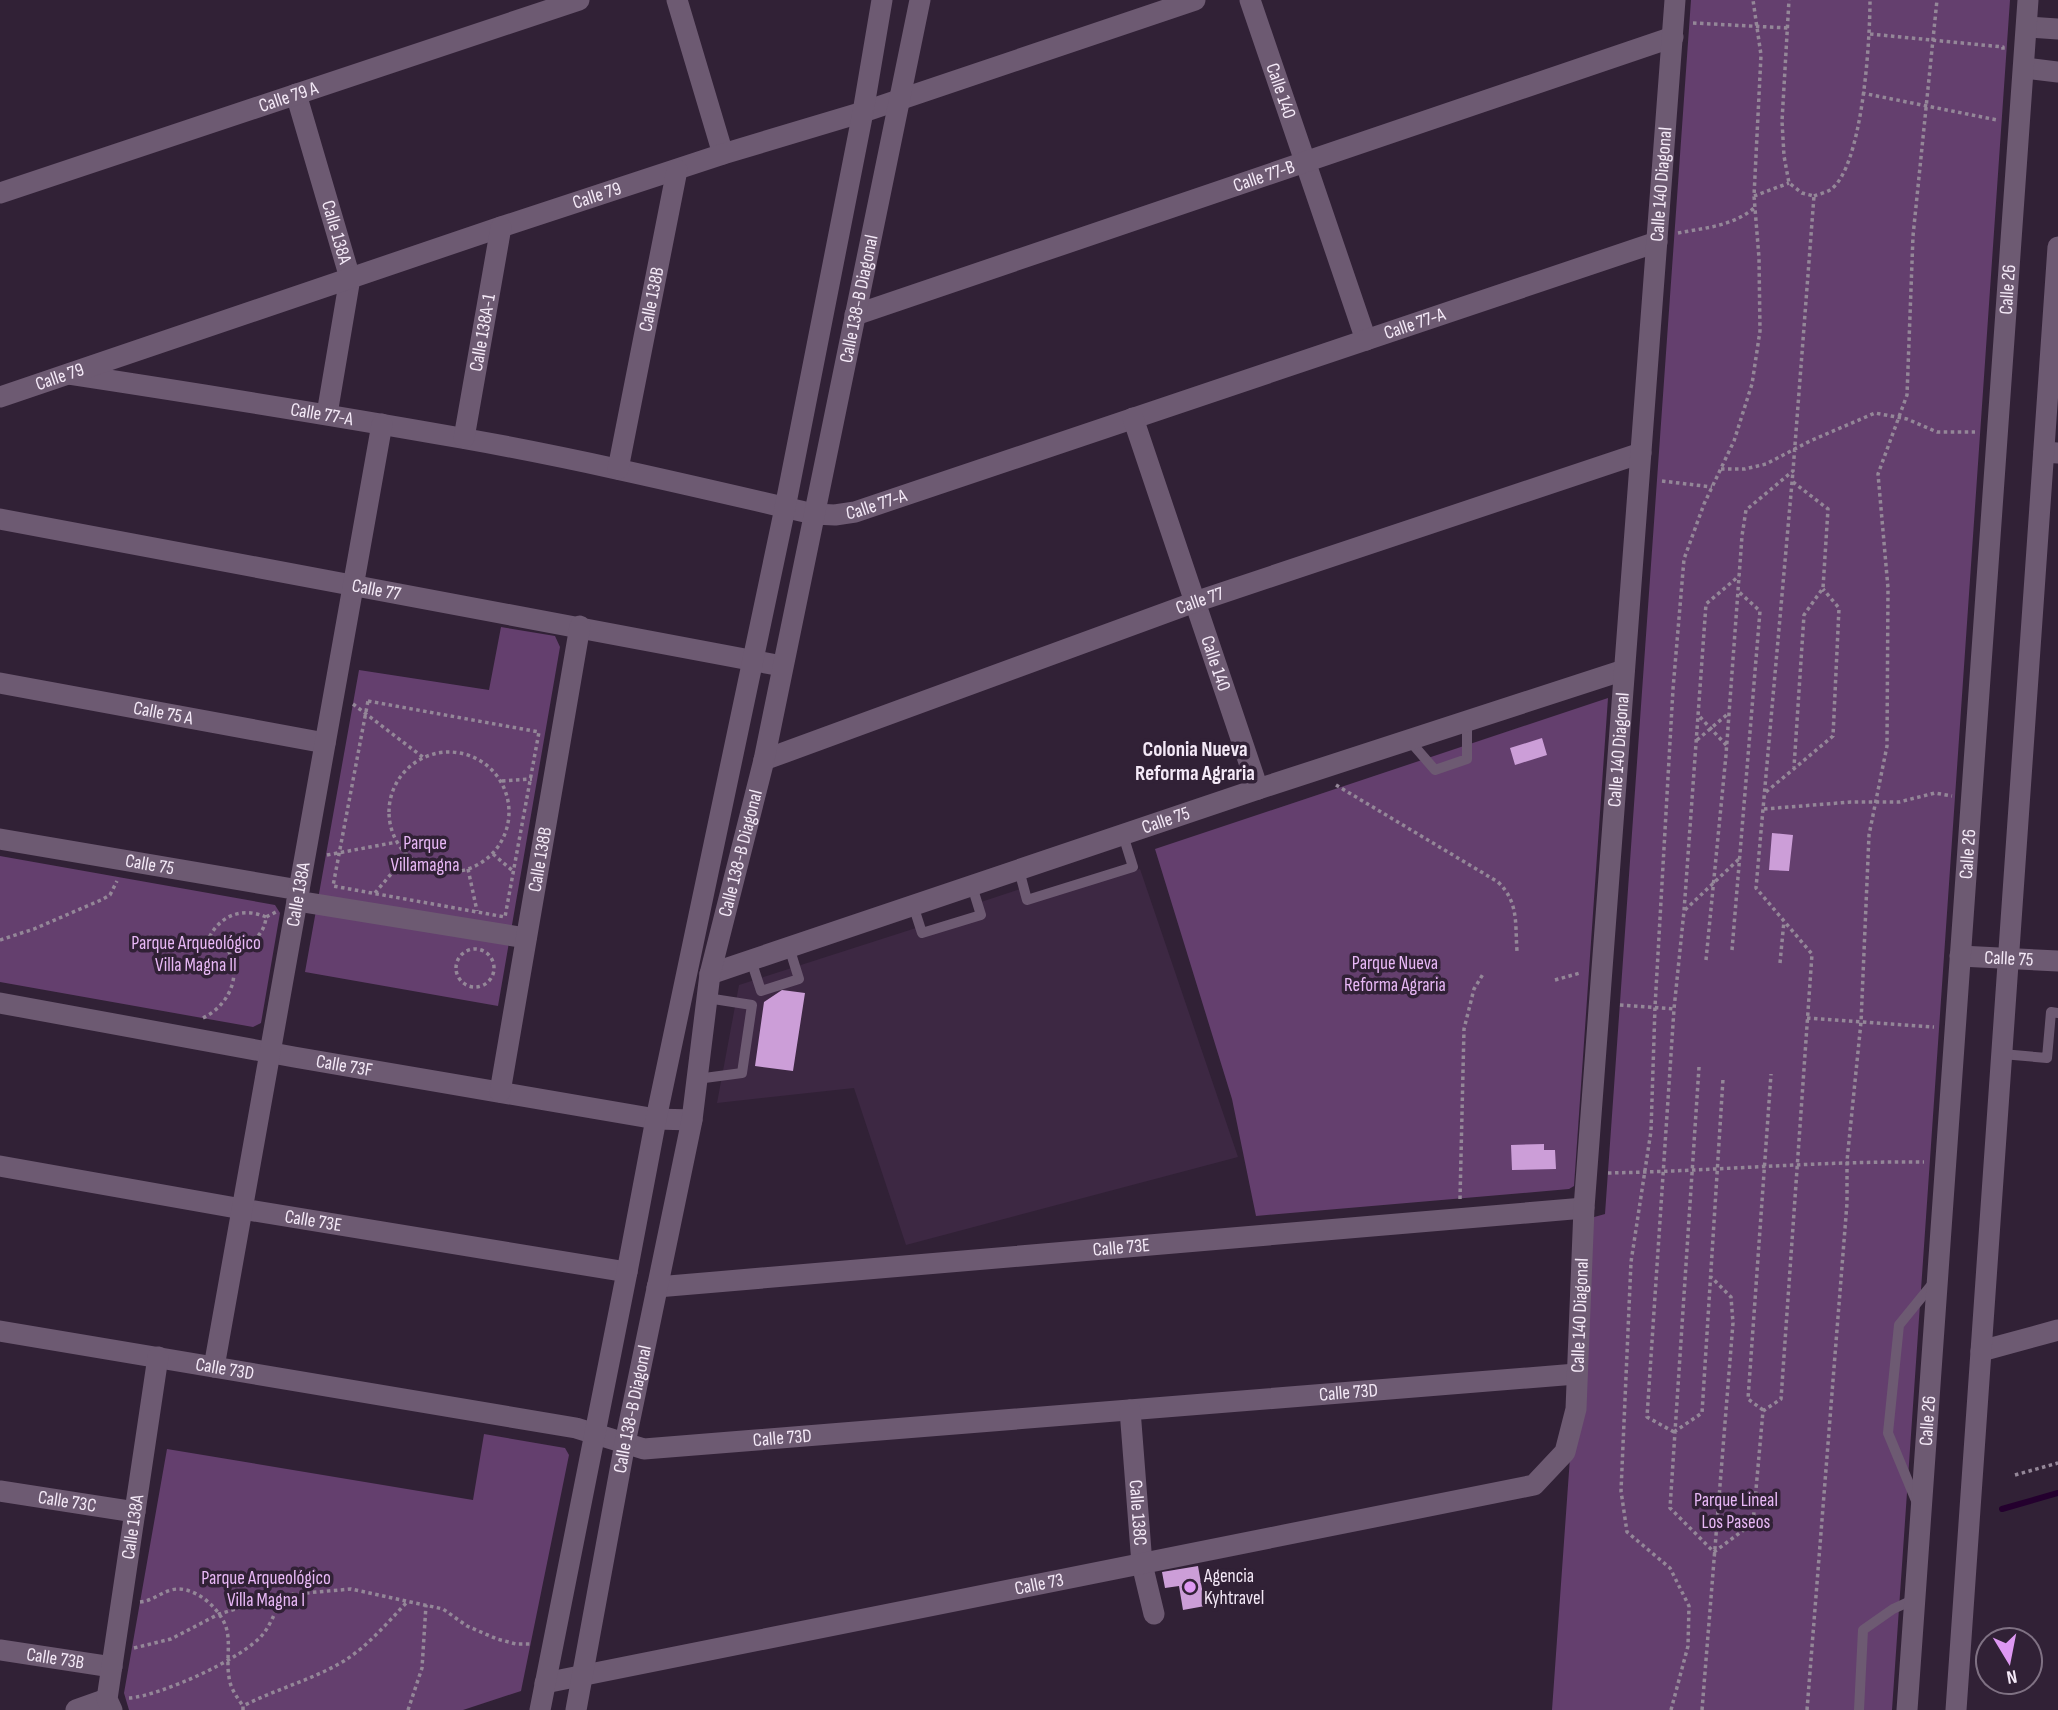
<svg xmlns="http://www.w3.org/2000/svg" width="2058" height="1710" font-family="'Sofia Sans Condensed',sans-serif">
  <rect width="100%" height="100%" fill="#312136"/>
  <path fill="#3d2843" d="M1140 869 1238 1157 906 1245 854 1088 717 1103 739 985 916 928 918 937 985 917 981 902 1020 889 1025 904Z"/>
  <path fill="#643f6e" d="M1691 0H2010L1892 1710H1552L1587 1219 1605 1214Z
    M501 627 555 636 560 647 498 1006 305 972 359 670 489 690Z
    M1608 698 1574 1186 1569 1189 1256 1216 1232 1099 1155 849Z
    M0 856 275 905 280 913 261 1023 253 1027 0 982Z
    M484 1434 565 1448 569 1455 521 1691 463 1710H129L124 1693 167 1449 473 1500Z"/>
  <g fill="none" stroke-linecap="round" stroke-linejoin="round">
    <path stroke="#24002e" stroke-width="6" d="M2002 1509 2058 1493"/>
  </g>
  <path fill="#cc9ed8" d="M1542 738 1547 755 1515 765 1510 748Z
    M1772 833 1793 835 1789 871 1769 870Z
    M782 990 805 993 793 1071 755 1066 764 1002Z
    M1544 1144V1150H1555L1556 1169 1512 1170 1511 1145Z
    M1198 1566 1205 1606 1183 1610 1179 1586 1165 1588 1162 1572Z"/>
  <g fill="none" stroke-linecap="round" stroke-linejoin="round">
    <path stroke="#948798" stroke-width="3.5" stroke-dasharray="3.5 3.5" stroke-linecap="butt" d="M1693 23 1788 28
      M1870 34 2003 47V50
      M1862 93 1997 120
      M1754 196 1789 183
      M1814 196C1819 194 1825 193 1830 190 1863 168 1870 39 1870 0
      M1678 233C1704 228 1733 226 1754 208
      M1721 469H1745L1766 464 1810 441 1875 413 1907 419 1937 432H1975
      M1662 481 1712 487
      M1793 482 1828 509 1823 588 1804 615 1794 767
      M368 701 539 732 505 917 333 886Z
      M353 704 424 758
      M1700 717 1727 746
      M1697 740 1729 713
      M389 812a60 60 0 1 1 120 0a60 60 0 1 1-120 0Z
      M502 781 532 779
      M1336 785 1498 882C1519 902 1515 924 1517 951
      M1766 792 1833 736 1839 608 1823 589
      M1764 809 1851 802H1899L1935 793 1952 796
      M493 854 514 872
      M327 855 397 842
      M468 869 477 911
      M375 893 407 855
      M1685 910 1740 858
      M266 917C243 907 221 915 210 936L212 946C234 955 264 943 266 917L276 912
      M0 940 34 929 101 900 110 895 117 881
      M456 968a19 19 0 1 1 38 0a19 19 0 1 1-38 0Z
      M1732 950 1760 611 1739 592
      M1706 960 1726 755 1742 536 1746 510 1793 471 1814 196 1802 193 1789 183 1784 156 1782 121 1789 0
      M1780 963 1784 921
      M1555 980 1580 973
      M1620 1005 1674 1009
      M203 1018C228 1006 243 976 228 950
      M1807 1018 1934 1027
      M1699 1067 1670 1508 1714 1552 1753 1523 1763 1411 1781 1399 1812 954 1756 888 1793 471
      M1608 1173C1714 1171 1819 1161 1924 1162
      M1460 1199 1464 1029 1474 989 1483 974
      M1763 1410 1748 1399 1771 1074
      M1674 1432 1647 1417 1674 1009 1684 911 1706 604 1739 576
      M1674 1432 1702 1413 1723 1079
      M2015 1475 2058 1463
      M140 1602C152 1601 160 1593 171 1590 193 1584 219 1607 226 1627 231 1643 226 1660 229 1677 230 1688 237 1697 243 1706
      M134 1648 171 1639 219 1614 283 1595 351 1589 443 1609 467 1626 497 1639 516 1644H532
      M129 1698C160 1696 245 1658 264 1633 272 1622 277 1607 283 1595
      M243 1710V1706C276 1689 312 1680 344 1661 368 1646 388 1622 408 1601
      M408 1710 422 1668 426 1605
      M1671 1710 1688 1646 1689 1606 1670 1568 1627 1532 1621 1491 1631 1262 1651 1131 1655 1007 1673 689 1684 559 1704 504 1734 441 1752 384 1760 331 1759 258 1754 196 1761 55 1753 0
      M1702 1710 1733 1323 1731 1297 1711 1277
      M1807 1710 1847 1203V1161L1861 1022 1869 835 1887 746 1888 588 1878 474 1907 395 1913 236 1937 0"/>
    <path stroke="#6d5a72" stroke-width="10" d="M1409 740 1435 770 1467 759V721
      M1019 870 1027 900 1133 867 1123 835
      M913 905 922 933 981 915 972 886
      M751 960 761 991 799 979 789 947
      M2002 1054 2047 1058 2051 1012 2058 1013
      M697 1079 742 1073 752 1005 707 998
      M1917 1503 1888 1433 1899 1325 1934 1282
      M1859 1710 1863 1630 1893 1609 1915 1599"/>
    <g stroke="#6d5a72" stroke-width="21">
      <path d="M677 0 723 154"/>
      <path id="s1" d="M1250 0 1366 340"/>
      <path id="s2" d="M296 94 350 278 327 414"/>
      <path id="s3" d="M855 315 1673 37"/>
      <path id="s4" d="M69 374C200 394 331 415 461 438 580 459 697 487 814 514L835 515 855 512 1657 242"/>
      <path id="s5" d="M0 397 501 227 723 154 863 112 1195 0"/>
      <path id="s6" d="M1133 418 1258 789"/>
      <path id="s7" d="M464 438 501 227"/>
      <path d="M2044 452 2058 453"/>
      <path id="s8" d="M618 469 677 170"/>
      <path id="s9" d="M0 519 782 666"/>
      <path id="s10" d="M0 683 325 743"/>
      <path id="s11" d="M764 760 1195 602 1641 453"/>
      <path id="s12" d="M0 839 299 890"/>
      <path d="M297 901 526 938"/>
      <path id="s13" d="M710 974 1258 789 1624 670"/>
      <path id="s14" d="M0 1003 294 1057 656 1119 692 1120"/>
      <path id="s15" d="M500 1092 580 626"/>
      <path id="s16" d="M0 1166 242 1209 627 1272"/>
      <path id="s17" d="M657 1287 1584 1208"/>
      <path id="s18" d="M0 1331 576 1428 644 1449 1576 1374"/>
      <path d="M1981 1351 2058 1330"/>
      <path id="s19" d="M214 1367 382 424"/>
      <path id="s20" d="M1130 1410 1142 1564 1154 1614"/>
      <path id="s21" d="M0 1491 135 1512"/>
      <path id="s22" d="M0 1650 112 1667"/>
      <path id="s23" d="M545 1683 1534 1485 1565 1452 1576 1409 1584 1208 1675 0"/>
      <path d="M76 1710 107 1699"/>
      <path id="s24" d="M112 1710 107 1699 158 1357"/>
    </g>
    <g stroke="#6d5a72" stroke-width="21">
      <path d="M2027 27 2058 29"/>
      <path d="M2024 68 2058 72"/>
      <path id="s25" d="M0 193 579 0"/>
      <path id="s26" d="M1960 956 2058 961"/>
      <path d="M540 1710 627 1272 656 1119 785 508 863 112 882 0"/>
      <path id="s27" d="M576 1710 625 1443 692 1120 710 974 764 760 920 0"/>
      <path id="s28" d="M1907 1710 2028 0"/>
      <path d="M1956 1710 2058 247"/>
    </g>
  </g>
  <circle fill="#de98f2" stroke="#312136" stroke-width="2.5" cx="1190" cy="1587" r="7"/>
  <g text-anchor="middle" dominant-baseline="central" stroke-width="7" stroke-linejoin="round" paint-order="stroke">
    <g font-size="19" fill="#f4e9f7" stroke="#312136">
      <text stroke="none"><textPath href="#s1" startOffset="96">Calle 140</textPath></text>
      <text stroke="none"><textPath href="#s25" startOffset="304">Calle 79 A</textPath></text>
      <text stroke="none"><textPath href="#s3" startOffset="432">Calle 77-B</textPath></text>
      <text stroke="none"><textPath href="#s23" startOffset="2326">Calle 140 Diagonal</textPath></text>
      <text stroke="none"><textPath href="#s5" startOffset="630">Calle 79</textPath></text>
      <text stroke="none"><textPath href="#s2" startOffset="144">Calle 138A</textPath></text>
      <text stroke="none"><textPath href="#s28" startOffset="1424">Calle 26</textPath></text>
      <text stroke="none"><textPath href="#s8" startOffset="173">Calle 138B</textPath></text>
      <text stroke="none"><textPath href="#s27" startOffset="1440">Calle 138-B Diagonal</textPath></text>
      <text stroke="none"><textPath href="#s4" startOffset="1390">Calle 77-A</textPath></text>
      <text stroke="none"><textPath href="#s7" startOffset="107">Calle 138A-1</textPath></text>
      <text stroke="none"><textPath href="#s5" startOffset="63">Calle 79</textPath></text>
      <text stroke="none"><textPath href="#s4" startOffset="256">Calle 77-A</textPath></text>
      <text stroke="none"><textPath href="#s4" startOffset="822">Calle 77-A</textPath></text>
      <text stroke="none"><textPath href="#s9" startOffset="383">Calle 77</textPath></text>
      <text stroke="none"><textPath href="#s11" startOffset="464">Calle 77</textPath></text>
      <text stroke="none"><textPath href="#s6" startOffset="259">Calle 140</textPath></text>
      <text stroke="none"><textPath href="#s10" startOffset="166">Calle 75 A</textPath></text>
      <text stroke="none"><textPath href="#s23" startOffset="1759">Calle 140 Diagonal</textPath></text>
      <text stroke="none"><textPath href="#s13" startOffset="481">Calle 75</textPath></text>
      <text stroke="none"><textPath href="#s27" startOffset="873">Calle 138-B Diagonal</textPath></text>
      <text stroke="none"><textPath href="#s28" startOffset="858">Calle 26</textPath></text>
      <text stroke="none"><textPath href="#s15" startOffset="236">Calle 138B</textPath></text>
      <text stroke="none"><textPath href="#s12" startOffset="152">Calle 75</textPath></text>
      <text stroke="none"><textPath href="#s19" startOffset="480">Calle 138A</textPath></text>
      <text stroke="none"><textPath href="#s26" startOffset="49">Calle 75</textPath></text>
      <text stroke="none"><textPath href="#s14" startOffset="350">Calle 73F</textPath></text>
      <text stroke="none"><textPath href="#s16" startOffset="318">Calle 73E</textPath></text>
      <text stroke="none"><textPath href="#s17" startOffset="466">Calle 73E</textPath></text>
      <text stroke="none"><textPath href="#s23" startOffset="1192">Calle 140 Diagonal</textPath></text>
      <text stroke="none"><textPath href="#s18" startOffset="228">Calle 73D</textPath></text>
      <text stroke="none"><textPath href="#s18" startOffset="1362">Calle 73D</textPath></text>
      <text stroke="none"><textPath href="#s27" startOffset="306">Calle 138-B Diagonal</textPath></text>
      <text stroke="none"><textPath href="#s28" startOffset="290">Calle 26</textPath></text>
      <text stroke="none"><textPath href="#s18" startOffset="794">Calle 73D</textPath></text>
      <text stroke="none"><textPath href="#s21" startOffset="68">Calle 73C</textPath></text>
      <text stroke="none"><textPath href="#s20" startOffset="103">Calle 138C</textPath></text>
      <text stroke="none"><textPath href="#s24" startOffset="186">Calle 138A</textPath></text>
      <text stroke="none"><textPath href="#s23" startOffset="504">Calle 73</textPath></text>
      <text stroke="none"><textPath href="#s22" startOffset="56">Calle 73B</textPath></text>
    </g>
    <g font-size="19" fill="#e8b8f6" stroke="#312136">
      <text x="425" y="843">Parque<tspan x="425" dy="22">Villamagna</tspan></text>
      <text x="196" y="943">Parque Arqueológico<tspan x="196" dy="22">Villa Magna II</tspan></text>
      <text x="1395" y="963">Parque Nueva<tspan x="1395" dy="22">Reforma Agraria</tspan></text>
      <text x="1736" y="1500">Parque Lineal<tspan x="1736" dy="22">Los Paseos</tspan></text>
      <text x="266" y="1578">Parque Arqueológico<tspan x="266" dy="22">Villa Magna I</tspan></text>
    </g>
    <g font-size="19" fill="#f4e9f7" stroke="#312136" text-anchor="start">
      <text x="1204" y="1576">Agencia<tspan x="1204" dy="22">Kyhtravel</tspan></text>
    </g>
    <g font-size="21" font-weight="bold" fill="#f4e9f7" stroke="#312136">
      <text x="1195" y="749">Colonia Nueva<tspan x="1195" dy="24">Reforma Agraria</tspan></text>
    </g>
  </g>
  <g transform="translate(2009 1661) rotate(170)"><circle r="33" fill="#312136" stroke="#7f7183" stroke-width="2"/>
  <path d="M0-5L12 26L0 18L-12 26Z" fill="#de98f2"/>
  <text y="-10" font-size="19" font-weight="bold" text-anchor="middle" fill="#f4e9f7">N</text>
  </g>
</svg>
